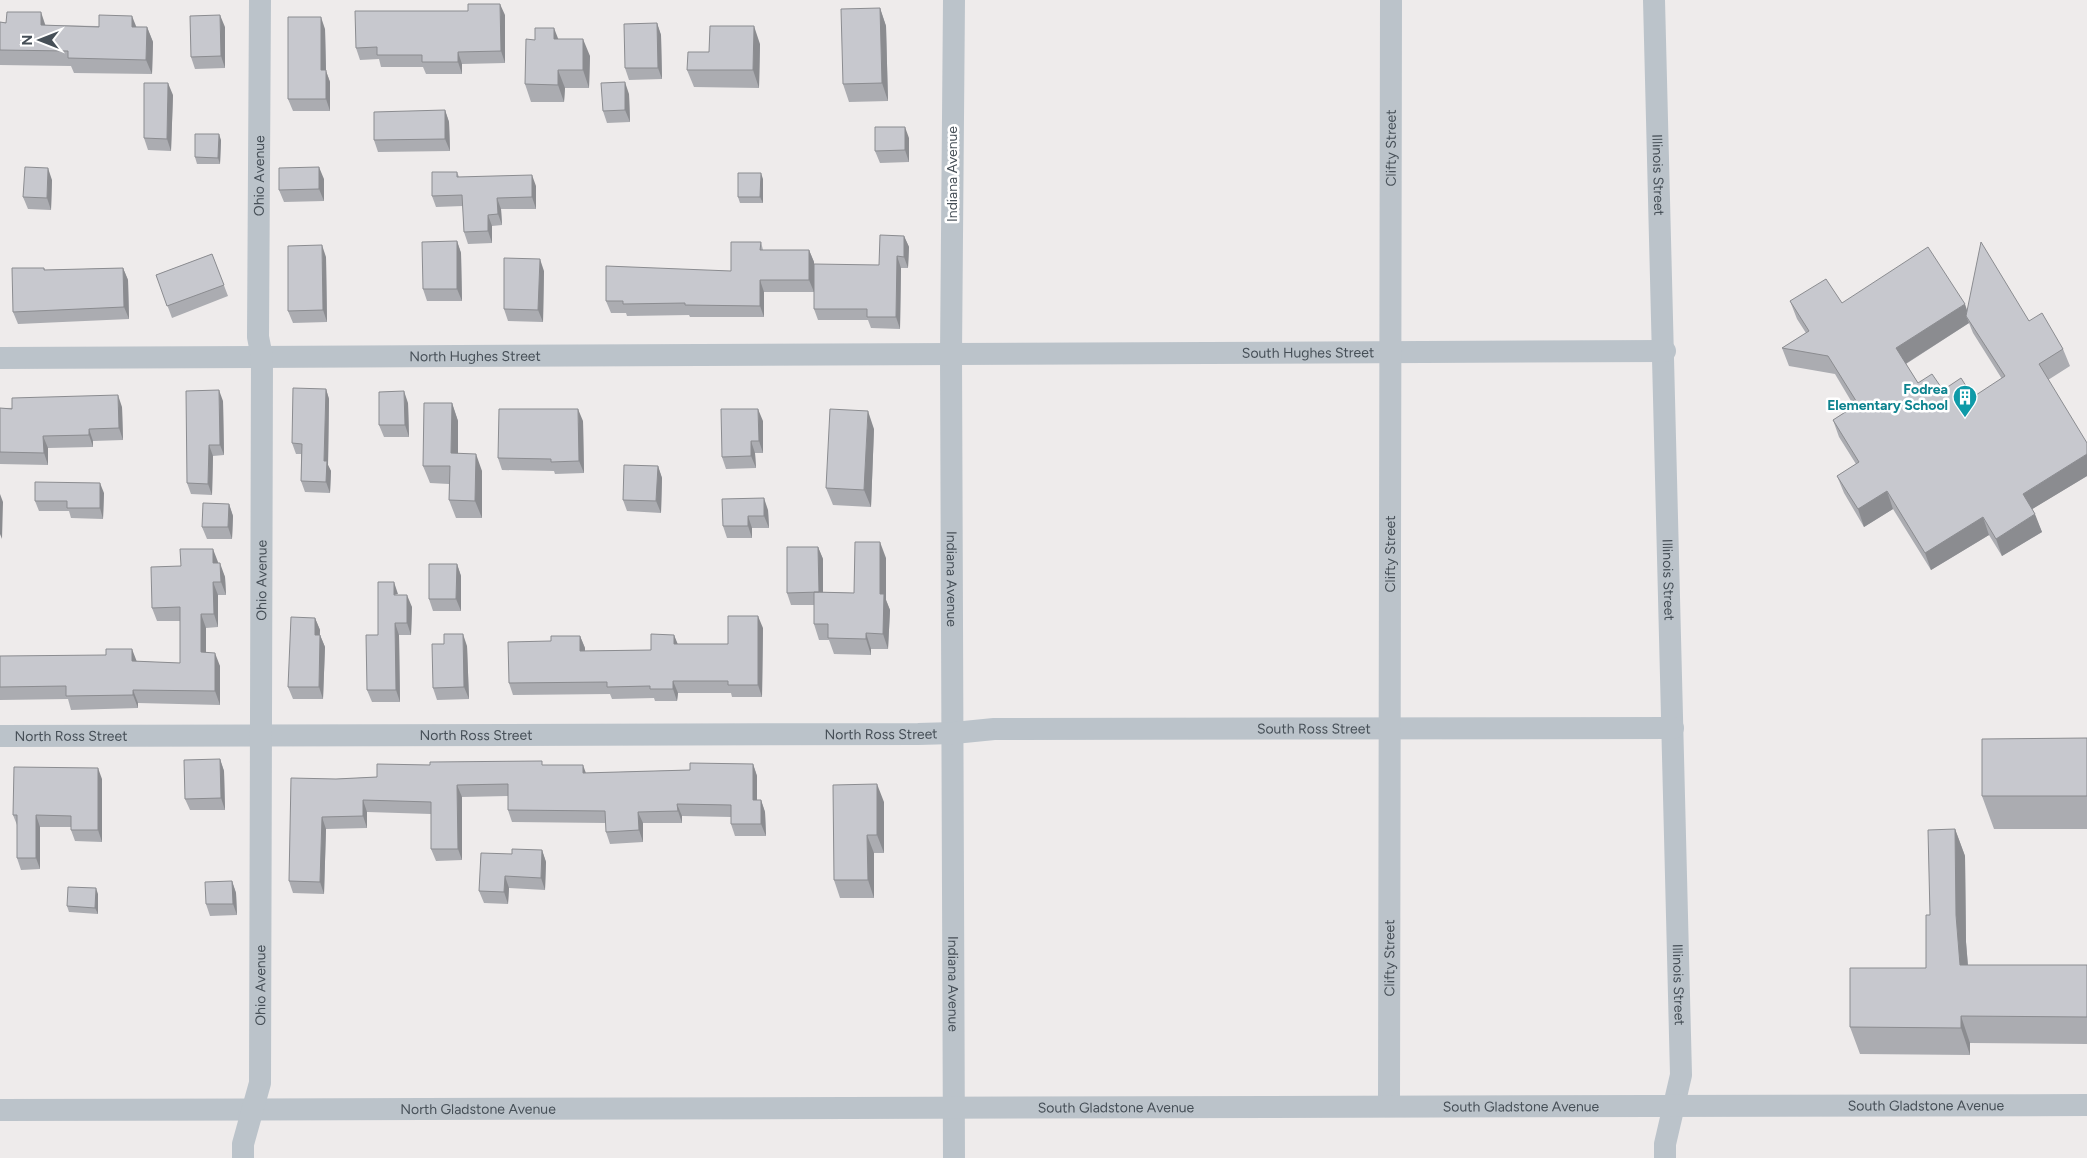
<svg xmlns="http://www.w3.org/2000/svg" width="2087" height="1158" font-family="Figtree,sans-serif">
  <rect width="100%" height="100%" fill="#eeebeb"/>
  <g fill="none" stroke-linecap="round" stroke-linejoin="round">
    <g stroke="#bbc3ca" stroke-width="22">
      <path id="s1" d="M954 0 951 355 954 1158"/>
      <path id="s2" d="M1654 0 1681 1075 1665 1144V1158"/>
      <path id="s3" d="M0 358 1665 351"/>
      <path id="s4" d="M0 736 918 734 954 733 994 729 1673 728"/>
      <path id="s5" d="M1389 1106 1391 0"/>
      <path id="s6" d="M0 1110 2087 1105"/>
      <path id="s7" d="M243 1158V1144L260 1083 262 357 258 337 260 0"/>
    </g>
  </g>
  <path fill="#abacb1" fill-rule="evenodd" d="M880 8 886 26 888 101 849 102 843 84Z
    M505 15V63L462 64V74H426L423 67H381L379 59 360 60 356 48Z
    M0 22 46 25 147 27 153 42 152 74 74 73 71 66 0 65Z
    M657 23 661 35 662 79 629 80 625 68Z
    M225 27V68L195 69 191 57Z
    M325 29 326 71 330 82V111H293L288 99Z
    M558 39 590 56 589 88H565L564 102H531L525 84 535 40Z
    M760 44 759 88 694 87 687 70 709 52Z
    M629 94 630 122 607 123 603 111Z
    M173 95 171 151 148 150 144 138Z
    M445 110 449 122 450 151 378 152 374 140Z
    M909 138V162L880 163 875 151Z
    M221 140 220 164H197L195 157Z
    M457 172 459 177 536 186V209H501L502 225 492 226V243L468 244 464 232 463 206 436 207 432 196Z
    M324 179V201L284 202 279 190Z
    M763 179V203H740L738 197Z
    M52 180 51 210 28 209 23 197Z
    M904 236 909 247 908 268H901L900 329 871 328 868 320H818L814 309 879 265Z
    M457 241 461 253 462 301H427L423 289Z
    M761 242 763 250H809L814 262V292H764V317H690L689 315 627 316 626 313H611L606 301 731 271Z
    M212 254 228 296 172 318 156 275Z
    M326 257 327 322 293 323 288 311Z
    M44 268 45 270 123 268 128 280 129 319 18 324 13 312Z
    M544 271 543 322 508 321 504 309Z
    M1790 301 1842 303 1967 310 2029 321 2063 349 2070 366 2048 380 2087 476 2032 509 2042 532 2002 556 1989 535 1931 570 1893 509 1864 527 1844 493 1837 476 1856 464 1839 437 1833 420 1854 406 1835 374 1789 366 1782 348 1806 333 1797 319ZM1969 323 1973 333 2002 379 1973 397 1918 383 1906 364Z
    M326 389 329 399 328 465 331 471 330 493 305 492 301 481V454H296L292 443Z
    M223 401 224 455 213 456 212 495 191 494 187 483Z
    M408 403 409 437H384L379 425Z
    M452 403 458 421V454L482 471V518H456L449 500V484L430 483 423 466Z
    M122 407 123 440 93 441V447L48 448V465L0 464V408Z
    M583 421 584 473 555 474 554 471 502 470 498 458Z
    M763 421V453H755L756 468 726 469 722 457Z
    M874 429 871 507 833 505 826 488Z
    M658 466 662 478 661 513 627 511 623 500Z
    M104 493 103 519 71 518 69 511H39L35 501Z
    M722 499 768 510 769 528H752V538H727L723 526Z
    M229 504 233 516 232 539H207L202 527Z
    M818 547 823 559V592L854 593 886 558V600L890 610 888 649H871V655L834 654 829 640H819L814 624V605H791L787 593Z
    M218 562 225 577 226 595H218V627L206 628V652L220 666V705L138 703V708L71 710 68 699 0 700V656L180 663V621H157L152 608 181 566Z
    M457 564 461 576V611H433L429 599Z
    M398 595 412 607 411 635H399L400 702H372L367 690 378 635Z
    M315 618 320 630V635L325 647 323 699H293L288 687Z
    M763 628 762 697H732L731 693H678L677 701H655L654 698 612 699 610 694 513 695 509 683 580 636 585 648V651L651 650 674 635 677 644H728Z
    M467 646 469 699 437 700 433 688Z
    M2087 738V829H1994L1982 796Z
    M220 759 224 771 225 810H190L185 799Z
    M753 764 757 776V800H761L765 812 766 836H735L731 824V817L682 816V823H643V842L610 844 606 832V823L512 822 508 810V796L462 797V860L436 861 431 849V814L367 812V828L326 829 324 894 293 893 289 881 336 779 377 777 430 765H544L586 773 690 770Z
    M102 779V842L75 841 71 830V827H40V869L21 870 17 858V825L13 815Z
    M884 802V853H874V898H840L834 880Z
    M1955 829 1965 856 1966 942 1968 965H2087V1044L1970 1043V1055L1860 1054 1850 1027 1926 968 1930 915Z
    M542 850 546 862 545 890 509 888 508 904 484 903 479 891 512 854Z
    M232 881 236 893 237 915 210 916 206 904Z
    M98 894V914L69 912 67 906Z"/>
  <path fill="#8b8c90" d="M500 4 505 15V63L501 51Z
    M880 8 886 26 888 101 882 83Z
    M41 12 46 27 41 25Z
    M220 15 225 27V68L221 56Z
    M132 16 138 31 132 27Z
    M321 17 325 29 326 71 330 82V111L326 99 321 70Z
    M657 23 661 35 662 79 658 68Z
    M754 26 760 44 759 88 753 70Z
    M147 27 153 42 152 74 146 60Z
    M554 28 561 46 554 39Z
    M583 39 590 56 589 88 583 70Z
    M458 52 462 64V74L458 62Z
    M558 70 565 88 564 102 558 85Z
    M625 82 629 94 630 122 625 110Z
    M168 83 173 95 171 151 167 139Z
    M445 110 449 122 450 151 445 139Z
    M905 127 909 138V162L905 150Z
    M219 134 221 140 220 164 218 158Z
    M319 167 324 179V201L319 189Z
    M48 168 52 180 51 210 47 198Z
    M761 173 763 179V203L760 197Z
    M532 175 536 186V209L532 197Z
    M497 198 501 209 502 225 498 214Z
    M488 215 492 226V243L488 231Z
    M904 236 909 247 908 268 904 257Z
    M457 241 461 253 462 301 457 289Z
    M322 245 326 257 327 322 323 310Z
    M809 250 814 262V292L809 280Z
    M897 256 901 268 900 329 896 317Z
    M540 259 544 271 543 322 538 310Z
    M123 268 128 280 129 319 124 307Z
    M760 280 764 292V317L760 306Z
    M1965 304 1971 322 1966 316 1969 323 1902 366 1896 348Z
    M326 389 329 399 328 465 331 471 330 493 326 482 324 461Z
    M219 390 223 401 224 455 220 445Z
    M404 391 408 403 409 437 405 425Z
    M118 395 122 407 123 440 119 428Z
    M452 403 458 421V471L451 453Z
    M578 409 583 421 584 473 579 461Z
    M758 409 763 421V453L759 441Z
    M868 411 874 429 871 507 864 490Z
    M89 429 93 441V447L89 435Z
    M43 436 48 448V465L44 453Z
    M751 441 755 453 756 468 751 456Z
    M209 445 213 456 212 495 208 484Z
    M476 454 482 471V518L475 501Z
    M2087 454V476L2029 511 2023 494Z
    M658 466 662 478 661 513 656 501Z
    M100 483 104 493 103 519 100 508Z
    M1887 491 1893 509 1864 527 1858 509Z
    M0 494 3 502 2 539 0 534Z
    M764 498 768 510 769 528 764 516Z
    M229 504 233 516 232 539 228 527Z
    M2035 514 2042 532 2002 556 1996 539Z
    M748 516 752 528V538L748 526Z
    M1983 517 1989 535 1931 570 1925 553Z
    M880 542 886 558V600L890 610 888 649 883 634 880 594Z
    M818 547 823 559V605L819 593Z
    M213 549 218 562V577L213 563Z
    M220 563 225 577 226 595 221 582Z
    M457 564 461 576V611L456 599Z
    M213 582 218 595V627L214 614Z
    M394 582 398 594 394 595Z
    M407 595 412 607 411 635 407 623Z
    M201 614 206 628V666L201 652Z
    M758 616 763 628 762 697 758 685Z
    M315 618 320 630 319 647 315 635Z
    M395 623 399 635 400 702 396 690Z
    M866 633 871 649V655L866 639Z
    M463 634 467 646 469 699 464 687Z
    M320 635 325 647 323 699 319 687Z
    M674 635 679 647 674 644Z
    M580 636 585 648V663L580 651Z
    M132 649 137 662 132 661Z
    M215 653 220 666V705L215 691Z
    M673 681 678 693 677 701 673 689Z
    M133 690 138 703V708L133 695Z
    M220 759 224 771 225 810 221 798Z
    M753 764 757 776V812L753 800Z
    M583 765 587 776 583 773Z
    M98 768 102 779V842L98 830Z
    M877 784 884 802V853L877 835Z
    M457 785 462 797V860L458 849Z
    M363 800 367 812V828L363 816Z
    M761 800 765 812 766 836 761 824Z
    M677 804 682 816V823L678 811Z
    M638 812 643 823V842L639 830Z
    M36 815 40 827V869L36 858Z
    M322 817 326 829 324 894 320 882Z
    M1955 829 1965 856 1966 942 1970 992 1960 965 1956 915Z
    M867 835 874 853V898L868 880Z
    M542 850 546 862 545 890 541 878Z
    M505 876 509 888 508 904 504 892Z
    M232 881 236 893 237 915 233 904Z
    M96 888 98 894V914L95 908Z
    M1961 1016 1970 1043V1055L1961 1028Z"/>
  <path fill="#c7c8ce" stroke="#8b8c90" d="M468 4H500L501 51 458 52V62H422V55H377V47L356 48 355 11H468Z
    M880 8 882 83 843 84 841 9Z
    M7 12H41V25L99 27V15L132 16V27H147L146 60 68 58V51L0 50V22L6 23Z
    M220 15 221 56 191 57 190 16Z
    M288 17H321V70H326V99H288Z
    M657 23 658 68H625L624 24Z
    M710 26H754L753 70H687L688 52H709Z
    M535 28H554V39H583V70H558V85L525 84 526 39 535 40Z
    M625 82V110L603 111 601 83Z
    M144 83H168L167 139 144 138Z
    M445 110V139L374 140V112Z
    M875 127H905V150L875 151Z
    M195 134H219L218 158 195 157Z
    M25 167 48 168 47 198 23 197Z
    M319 167V189L279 190V168Z
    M432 172H457V177L532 175V197L497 198 498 214 488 215V231L464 232 462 195 432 196Z
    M738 173H761L760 197H738Z
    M880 235 904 236V257L897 256 896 317H867V309H814V264L879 265Z
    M457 241V289H423L422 242Z
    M731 242H761L760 250H809V280H760V306L685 305V303L623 304V301H606V266L731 271Z
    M1981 242 2029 321 2042 313 2063 349 2039 364 2087 443V454L2023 494 2035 514 1996 539 1983 517 1925 553 1887 491 1858 509 1837 476 1859 462 1833 420 1858 404 1828 356 1782 348 1809 331 1790 301 1826 279 1842 303 1928 247 1965 304 1896 348 1918 383 1932 374 1943 390 1961 378 1973 397 2005 376 1966 316Z
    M322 245 323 310 288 311V246Z
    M212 254 224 285 167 306 156 275Z
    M504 258 540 259 538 310 504 309Z
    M12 268H44V270L123 268 124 307 13 312Z
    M293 388 326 389 324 461H327L326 482 301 481 302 444 292 443Z
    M219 390 220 445H209L208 484 187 483 186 391Z
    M404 391 405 425H379V392Z
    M118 395 119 428 89 429V435L43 436 44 453 0 452V408L12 409V398Z
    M424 403H452L451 453 476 454 475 501 449 500 450 466H423Z
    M499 409H578L579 461 551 462V459L498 458Z
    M721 409H758L759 441H751V456L722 457Z
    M830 409 868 411 864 490 826 488Z
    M624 465 658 466 656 501 623 500Z
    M35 482 100 483V508H67V501H35Z
    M764 498V516H748V526H723L722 499Z
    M203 503 229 504 228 527H202Z
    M855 542H880V594H884L883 634 866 633V639L828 638V624H814V592L854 593Z
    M787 547H818L819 592 787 593Z
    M180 549H213V563H220L221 582H213L214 614H201V652L215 653V691L133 690V695L66 696V686L0 687V656L106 655V649H132V661L180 663V607L152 608 151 567 181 566Z
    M429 564H457L456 599H429Z
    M378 582H394V595H407V623H395L396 690H367L366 635H378Z
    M728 616H758V685H728V681H673V689H650V686L607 687V682L509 683 508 642 551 641V636H580V651L651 650V634L674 635V644H728Z
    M291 617 315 618V635H320L319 687H288Z
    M444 634H463L464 687 433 688 432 644H444Z
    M2087 738V796H1982V739Z
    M220 759 221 798 185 799 184 760Z
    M542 761V765H583V773L690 770V763L753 764V800H761V824H731V805L677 804 678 811 638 812 639 830 606 832 605 811 508 810V784L457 785 458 849H431V802L363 800V816L322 817 320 882 289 881 291 778 336 779 377 777V764L430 765V762Z
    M14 767 98 768V830H71V816L36 815V858H17V815H13Z
    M877 784V835H867L868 880H834L833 785Z
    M1955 829 1956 915 1960 965H2087V1017L1961 1016V1028L1850 1027V968H1926V915H1930L1928 830Z
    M512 849 542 850 541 878 505 876 504 892 479 891 481 853 512 854Z
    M232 881 233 904H206L205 882Z
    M68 887 96 888 95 908 67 906Z"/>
  <defs>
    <symbol id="building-pin" viewBox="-11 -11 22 30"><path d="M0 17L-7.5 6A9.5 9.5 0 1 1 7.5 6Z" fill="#0f9aa8" stroke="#fff"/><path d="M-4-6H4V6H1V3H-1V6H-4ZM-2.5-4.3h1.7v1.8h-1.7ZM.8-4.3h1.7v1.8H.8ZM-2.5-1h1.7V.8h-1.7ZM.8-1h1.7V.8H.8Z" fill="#fff"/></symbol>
  </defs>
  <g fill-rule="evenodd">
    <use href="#building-pin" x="1951" y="383" width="28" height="38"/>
  </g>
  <g text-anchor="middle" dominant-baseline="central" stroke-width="5" stroke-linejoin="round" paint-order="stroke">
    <g font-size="14" fill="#464f57" stroke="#fff">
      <text stroke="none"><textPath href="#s5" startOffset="958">Clifty Street</textPath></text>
      <text transform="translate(952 174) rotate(-90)">Indiana Avenue</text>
      <text stroke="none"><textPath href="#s7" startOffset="985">Ohio Avenue</textPath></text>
      <text stroke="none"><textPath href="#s2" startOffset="175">Illinois Street</textPath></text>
      <text stroke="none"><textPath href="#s3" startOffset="1308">South Hughes Street</textPath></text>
      <text stroke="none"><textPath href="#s3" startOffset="475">North Hughes Street</textPath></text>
      <text stroke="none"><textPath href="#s5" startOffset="552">Clifty Street</textPath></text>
      <text stroke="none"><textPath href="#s1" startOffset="579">Indiana Avenue</textPath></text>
      <text stroke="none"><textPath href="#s7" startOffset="580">Ohio Avenue</textPath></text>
      <text stroke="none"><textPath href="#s2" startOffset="580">Illinois Street</textPath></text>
      <text stroke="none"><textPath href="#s4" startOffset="1314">South Ross Street</textPath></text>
      <text stroke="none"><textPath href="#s4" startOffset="476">North Ross Street</textPath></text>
      <text stroke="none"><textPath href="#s4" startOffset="881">North Ross Street</textPath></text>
      <text stroke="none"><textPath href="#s4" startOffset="71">North Ross Street</textPath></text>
      <text stroke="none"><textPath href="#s5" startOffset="148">Clifty Street</textPath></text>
      <text stroke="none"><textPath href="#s1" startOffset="984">Indiana Avenue</textPath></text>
      <text stroke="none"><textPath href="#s7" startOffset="175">Ohio Avenue</textPath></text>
      <text stroke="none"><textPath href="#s2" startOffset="985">Illinois Street</textPath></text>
      <text stroke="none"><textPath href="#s6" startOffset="1926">South Gladstone Avenue</textPath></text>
      <text stroke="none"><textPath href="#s6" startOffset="1521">South Gladstone Avenue</textPath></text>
      <text stroke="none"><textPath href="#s6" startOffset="1116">South Gladstone Avenue</textPath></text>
      <text stroke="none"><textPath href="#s6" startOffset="478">North Gladstone Avenue</textPath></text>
    </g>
    <g font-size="14" font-weight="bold" fill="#0d838f" stroke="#fff" text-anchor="end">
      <text x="1948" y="389">Fodrea<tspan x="1948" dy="16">Elementary School</tspan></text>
    </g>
  </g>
  <g transform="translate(40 40) rotate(270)" stroke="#ffffff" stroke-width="4" paint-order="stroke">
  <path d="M0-4L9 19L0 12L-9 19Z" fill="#464f57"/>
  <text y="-8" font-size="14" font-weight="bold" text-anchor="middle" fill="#464f57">N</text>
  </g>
</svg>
